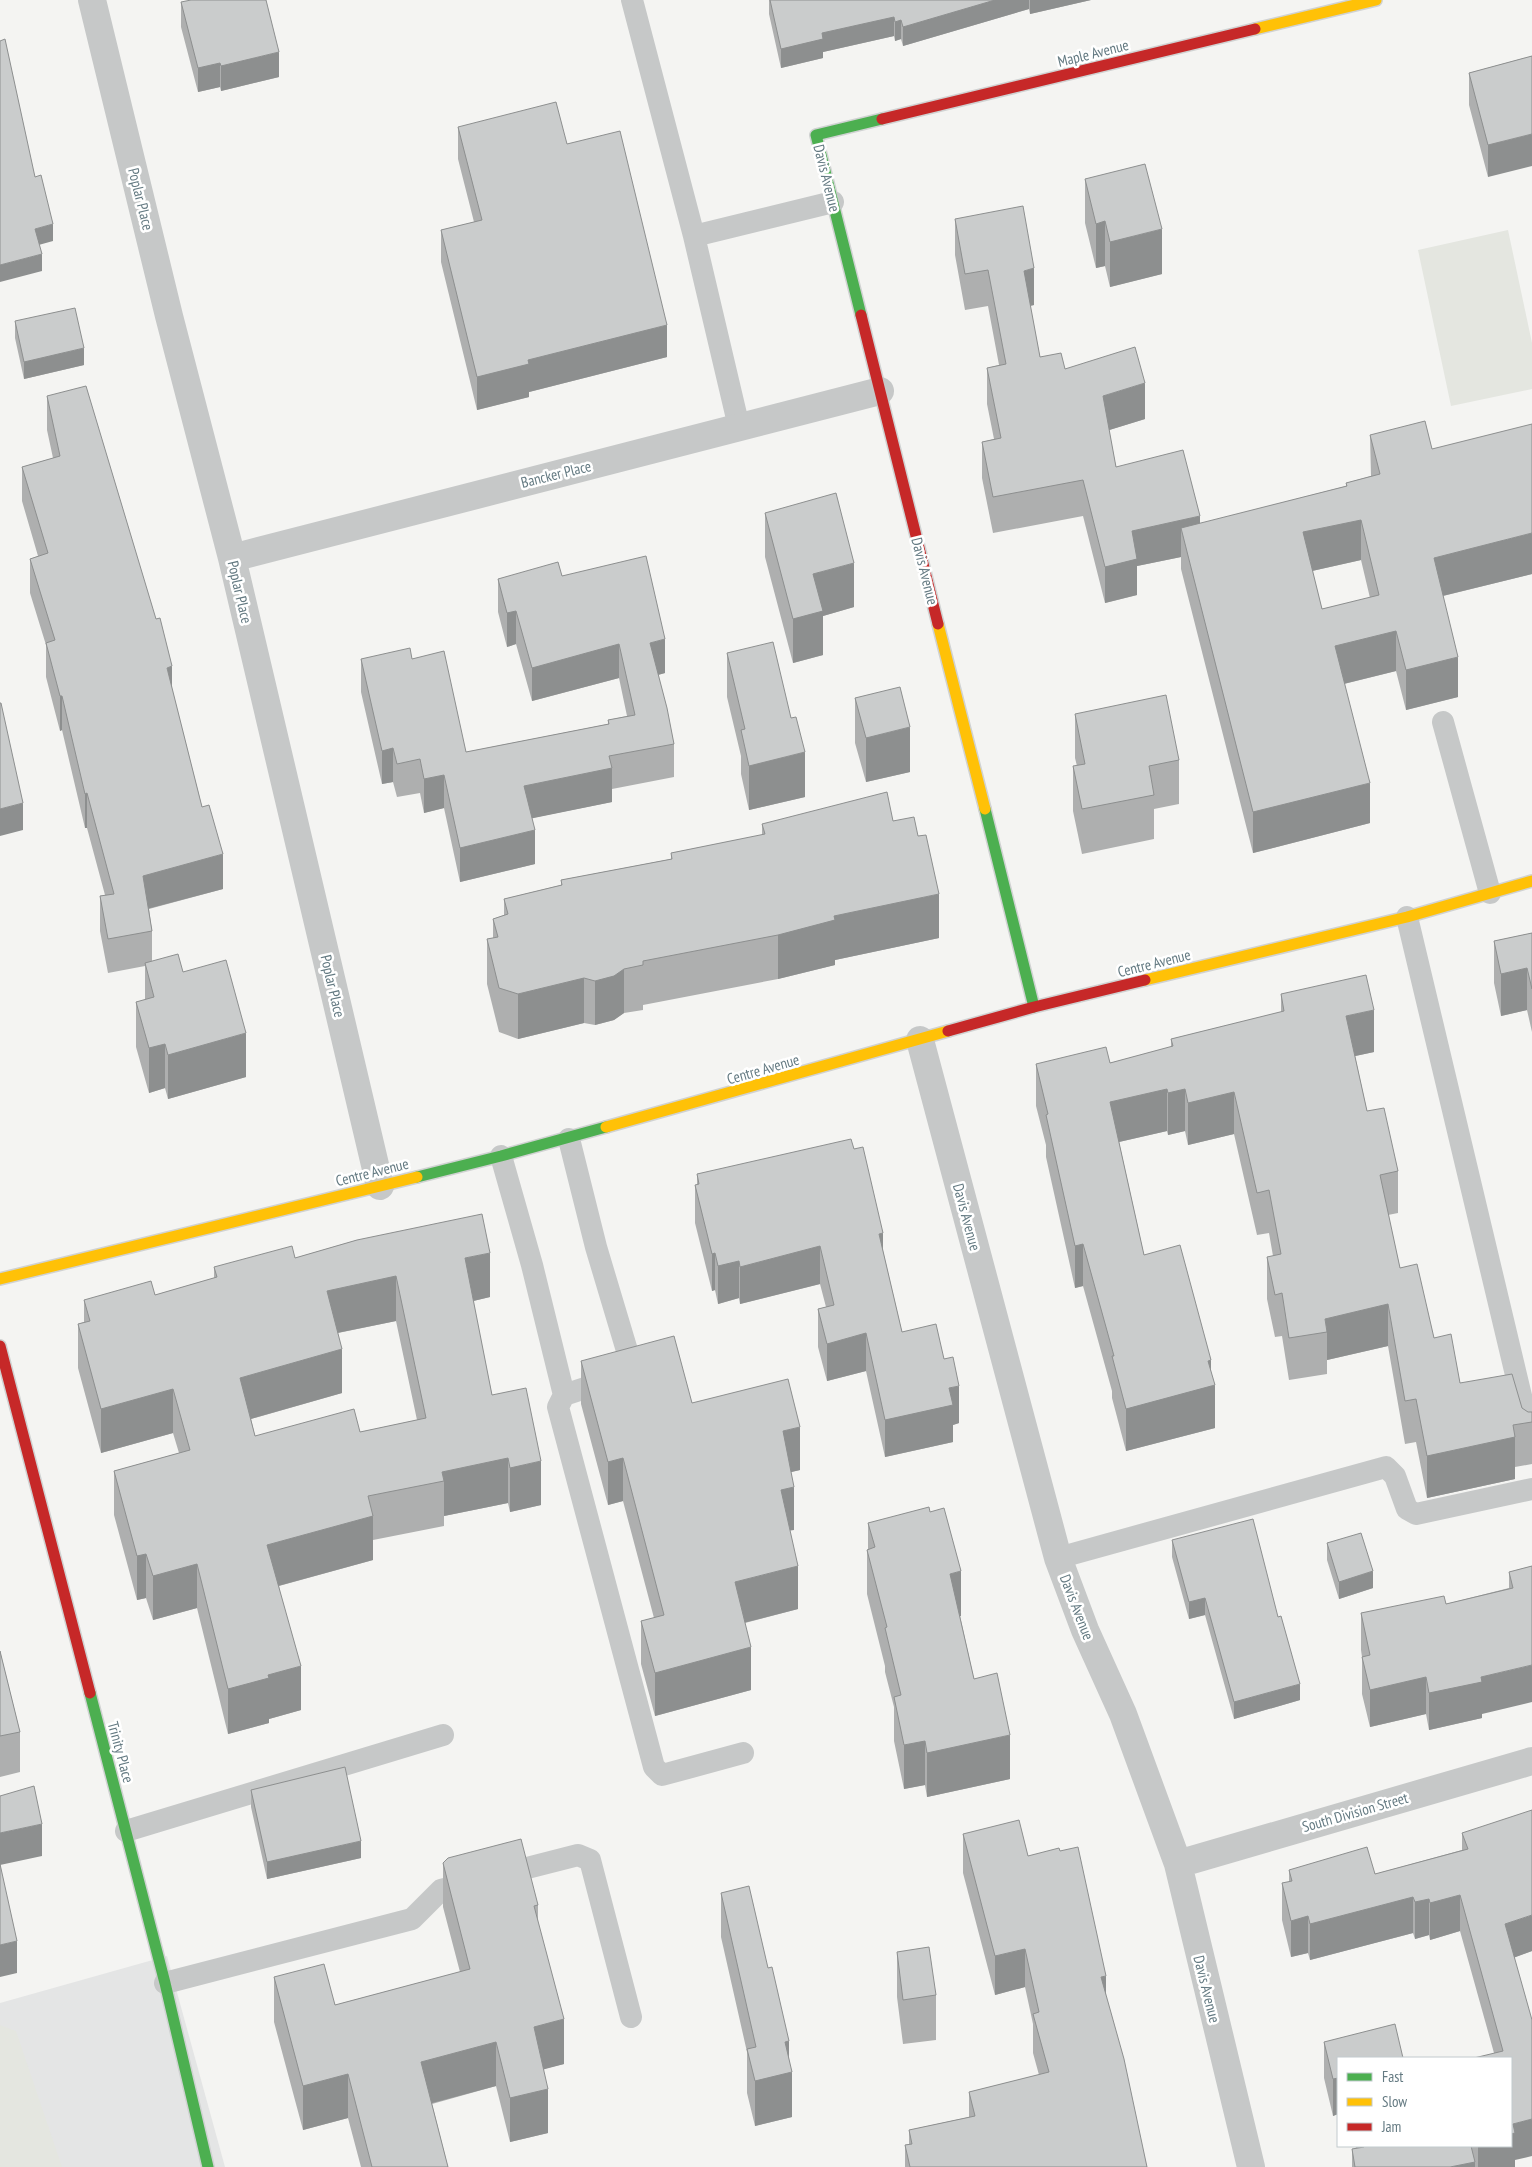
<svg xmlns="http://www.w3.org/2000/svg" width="1532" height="2167" font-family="'PT Sans Narrow',sans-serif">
  <rect width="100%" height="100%" fill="#f4f4f2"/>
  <path fill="#e4e5e5" d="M167 1956 225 2167H0V2003Z"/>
  <path fill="#e4e6e0" d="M1508 230 1532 343V389L1451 406 1418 250Z
    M0 2025 16 2031 62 2167H0Z"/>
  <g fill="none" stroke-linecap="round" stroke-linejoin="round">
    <defs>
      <path id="fast" d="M861 315 816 135 882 119
        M985 809 1034 1007
        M417 1177 501 1156 606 1127
        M90 1693 165 1983 208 2167"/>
      <path id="slow" d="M1255 29 1376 0
        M938 624 985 809
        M1145 980 1407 917 1532 881
        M606 1127 948 1031
        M0 1279 417 1177"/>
      <path id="jam" d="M882 119 1255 29
        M861 315 938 624
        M948 1031 1034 1007 1145 980
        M0 1346 90 1693"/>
    </defs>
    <use href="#fast" stroke="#d0d2d2" stroke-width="14"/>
    <use href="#slow" stroke="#d0d2d2" stroke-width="14"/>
    <use href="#jam" stroke="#d0d2d2" stroke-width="14"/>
    <path stroke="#c6c8c8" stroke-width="22" d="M632 0 694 236 739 427
      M694 236 833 202
      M1443 722 1490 893
      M1407 917 1532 1442
      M501 1156 532 1265 564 1395 625 1375 631 1371V1364L596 1247 569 1139
      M564 1395 558 1407 654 1767 662 1775 743 1753
      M1058 1558 1386 1467 1395 1476 1407 1509 1416 1514 1532 1489
      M126 1831 443 1735
      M165 1983 412 1919 441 1890 578 1855 590 1860 631 2017"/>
    <path stroke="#c6c8c8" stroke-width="28" d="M92 0 169 316 232 558 380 1186
      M232 558 880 391
      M920 1040 1058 1558 1085 1630 1123 1714 1178 1864 1251 2167
      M1178 1864 1532 1761"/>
    <use href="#fast" stroke="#4caf50" stroke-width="11"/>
    <use href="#slow" stroke="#ffc107" stroke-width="11"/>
    <use href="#jam" stroke="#c62828" stroke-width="11"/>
  </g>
  <path fill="#aeafaf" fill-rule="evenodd" d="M769 0H1091L1030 14 1029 9 903 46 901 39 895 41 894 36 823 52V58L781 68 769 14Z
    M181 2 279 77 221 91 220 87 198 92 181 27Z
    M1532 56 1488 177 1469 105V73Z
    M458 127 567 144 667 357 529 392V397L477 410 441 262V230L474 222 458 159Z
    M1085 179 1162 274 1110 287 1105 266 1096 268 1085 223Z
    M955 219 1034 305 1030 306 1040 357 1065 369 1145 419 1109 430 1116 467 1200 524 1346 486V483L1371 476 1370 435 1432 449 1532 574 1443 596 1458 697 1406 710 1396 671 1344 684 1370 823 1253 853 1181 569V557L1137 566V595L1105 603 1083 516 993 533 982 478V442L994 439 987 404V368L999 365 988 306 965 310 955 255ZM1361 560 1370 598 1322 609 1312 571Z
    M15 321 84 365 24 379 15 338Z
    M47 396 172 689 223 889 149 909 152 931V961L183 972 246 1077 168 1099 165 1088 149 1093 136 1047V1002L145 1000V966L108 973 100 931V896L105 895 87 828H85L62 730 60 731 46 677V645L30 593V559L38 556 22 501V467L53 458 47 430Z
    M765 513 854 607 823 616V655L793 663 765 557Z
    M562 576 665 673 658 675 674 744V777L612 789V802L532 818 535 864 460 882 444 808 424 813 420 793 397 797 393 782 382 784 361 692V659H412L466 752 608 724V720L627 716 619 678 532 701 516 644 507 647 498 612V579Z
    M727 653 805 797 749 810 741 774V756L727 697Z
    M855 698 910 772 866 782 855 743Z
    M1075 714 1179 760V804L1154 809V839L1082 854 1073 811V766H1077L1075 758Z
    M893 821 939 938 835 960V965L778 979 643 1005V1010L624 1013 614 1020 595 1025 584 1023 518 1039 499 1032 487 984V939L493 938V919L504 915V899L561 885V880L671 859V853L762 835V824Z
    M1532 933V1032L1527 1010 1501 1016 1494 983V941Z
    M1281 994 1374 1052 1355 1056 1367 1111 1398 1171V1213L1388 1215 1400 1268 1434 1338 1460 1383 1522 1408 1528 1412H1532V1464L1515 1467V1479L1427 1498 1416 1442 1405 1444 1388 1346 1327 1360V1374L1289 1380 1282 1336 1275 1337 1267 1299V1257L1273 1256 1269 1233 1257 1235 1234 1134 1188 1145 1185 1131 1168 1135 1167 1131 1119 1142 1144 1255 1211 1372 1215 1428 1126 1451 1112 1398V1391L1083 1286 1075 1288 1046 1157V1145L1036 1106V1064L1110 1063 1171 1047V1039L1281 1012Z
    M854 1149 883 1251 902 1332 944 1359 959 1423 953 1425V1442L885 1457 866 1371 827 1381 818 1347V1309L826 1307 820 1284 740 1304 739 1298 718 1304 715 1290 712 1291 695 1223V1185H697V1174Z
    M357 1240 490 1297 473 1301 492 1395 541 1505 510 1512 508 1503 444 1516V1526L373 1540V1560L279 1586 301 1710 269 1719V1723L228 1734 197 1608 153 1620 146 1598 137 1600 114 1515V1471L179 1453 173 1433 101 1453 78 1368V1324L84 1322V1300L155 1295 214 1278V1267L295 1258ZM396 1321 417 1420 360 1432 255 1436 251 1419 342 1393 338 1333Z
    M581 1361 692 1403 800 1470 791 1472 794 1530H790L798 1609 745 1623 751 1690 655 1716 641 1664V1621L654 1618 623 1501 608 1505 581 1404Z
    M868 1523 961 1616H960L974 1679 1010 1779 927 1797 925 1785 904 1789 894 1741V1707L885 1672V1666L867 1594V1550L868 1549Z
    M1172 1540 1300 1700 1234 1719 1205 1615 1189 1619 1172 1557Z
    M1327 1543 1373 1588 1339 1599 1327 1560Z
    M1532 1566 1482 1714V1718L1429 1730 1426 1714 1370 1727 1362 1694V1657L1361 1650V1613L1446 1604 1509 1588V1572Z
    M0 1651 20 1732V1772L0 1777Z
    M251 1790 361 1858 267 1879 251 1807Z
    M1462 1833 1532 1951 1515 1957V2167H1352V2149L1356 2148 1355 2146H1511L1494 2053 1460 1931 1430 1940 1429 1935 1415 1939 1413 1933 1310 1960 1308 1953 1291 1957 1282 1920V1883L1289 1882V1870L1375 1874 1462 1850Z
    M963 1834 1028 1856 1106 1996 1147 2167H905V2145L909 2144V2130L969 2117V2092L1039 2075 1033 2053V2024L1025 1987 995 1995 963 1873Z
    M443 1863 538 1905V1923L564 2064 543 2069 548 2133 510 2142 496 2086 432 2104 448 2167H361L348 2118 303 2130 274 2022V1977L335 2005 460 1972 443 1907Z
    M721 1893 789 2059 792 2117 755 2126 747 2093V2052L721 1937Z
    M897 1952 936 1995V2040L903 2044 897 1997Z
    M1324 2042 1338 2058V2114L1333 2116 1324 2078Z"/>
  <path fill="#8d8f8f" d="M995 0H1029V9L903 46V27Z
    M1030 0H1091L1030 14Z
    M894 17V36L823 52V58L781 68V49L822 33Z
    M901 20V39L895 41V22Z
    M279 52V77L221 91V66Z
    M220 63V87L198 92V68Z
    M1532 134V166L1488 177V145Z
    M1105 221V266L1096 268V224Z
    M53 224V241L35 246V229Z
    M1162 229V274L1110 287V242Z
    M42 254V271L0 282V265Z
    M1034 268V305L1024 307V271Z
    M667 325V357L529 392V397L477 410V377L528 360Z
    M84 348V365L24 379V362Z
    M1145 383V419L1103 432V396Z
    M1200 516V552L1181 528V557L1137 566V595L1105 603V567L1132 531Z
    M1361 520V560L1303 573V532Z
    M1532 533V574L1434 598V558Z
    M854 563V607L823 616V655L793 663V619L813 574Z
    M516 611V644L507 647V613Z
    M1396 631V671L1335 686V646Z
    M665 639V673L650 677V643Z
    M619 644V678L532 701V668Z
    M1458 657V697L1406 710V670Z
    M172 666V701L167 668Z
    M60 696H62V730L60 731Z
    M910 727V772L866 782V738Z
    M393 748V782L382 784V751Z
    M805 752V797L749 810V766Z
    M612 768V802L524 820V786Z
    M444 775V808L424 813V779Z
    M1370 783V823L1253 853V812Z
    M87 793V828H85V794Z
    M23 803V830L0 836V809Z
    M535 830V864L460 882V848Z
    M223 854V889L143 910V876Z
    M939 894V938L835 960V965L778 979V935L834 916Z
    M1527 968V1010L1501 1016V974Z
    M624 969V1013L614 1020 595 1025V981Z
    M584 978V1023L518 1039V994Z
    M1374 1010V1052L1346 1058V1016Z
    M246 1033V1077L168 1099V1055Z
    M165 1044V1088L149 1093V1048Z
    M1167 1089V1131L1110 1144V1102Z
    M1185 1089V1131L1168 1135V1093Z
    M1234 1092V1134L1188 1145V1103Z
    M883 1233V1270L879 1234Z
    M1083 1244V1286L1075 1288V1246Z
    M820 1246V1284L740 1304V1267Z
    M490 1253V1297L465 1303V1258Z
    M715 1253V1290L712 1291V1254Z
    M739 1261V1298L718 1304V1266Z
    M396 1276V1321L327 1335V1291Z
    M1388 1304V1346L1327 1360V1332L1325 1319Z
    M866 1333V1371L827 1381V1344Z
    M342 1349V1393L240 1422V1378Z
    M1211 1360V1386L1215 1385V1428L1126 1451V1409L1208 1361Z
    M959 1386V1423L953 1425V1442L885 1457V1420L949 1388Z
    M173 1389V1433L101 1453V1409Z
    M800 1427V1470L783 1474V1431Z
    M1515 1437V1479L1427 1498V1456Z
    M508 1458V1503L444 1516V1481L442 1472Z
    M623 1458V1501L608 1505V1462Z
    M541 1461V1505L510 1512V1468Z
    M794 1487V1530L781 1532V1490Z
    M373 1516V1560L267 1589V1545Z
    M146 1554V1598L137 1600V1556Z
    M197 1564V1608L153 1620V1576Z
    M798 1566V1609L735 1625V1582Z
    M961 1571V1616L950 1618V1574Z
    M1373 1571V1588L1339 1599V1582Z
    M1205 1598V1615L1189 1619V1602Z
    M751 1647V1690L655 1716V1673Z
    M1532 1665V1702L1482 1714V1718L1429 1730V1693L1481 1677Z
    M301 1666V1710L269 1719V1723L228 1734V1689L268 1675Z
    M1426 1677V1714L1370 1727V1690Z
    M1300 1684V1700L1234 1719V1702Z
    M1010 1735V1779L927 1797V1753Z
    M925 1741V1785L904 1789V1745Z
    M42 1824V1856L0 1865V1833Z
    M361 1841V1858L267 1879V1862Z
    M1460 1895V1931L1430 1940V1903Z
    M1413 1897V1933L1310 1960V1924Z
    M1429 1899V1935L1415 1939V1902Z
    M1532 1915V1951L1505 1961V1924Z
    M1308 1916V1953L1291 1957V1921Z
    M17 1941V1973L0 1977V1945Z
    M1025 1949V1987L995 1995V1956Z
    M1106 1976V2015L1101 1977Z
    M564 2019V2064L534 2072V2027Z
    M789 2041V2073L792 2072V2117L755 2126V2081L785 2042Z
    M496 2042V2086L421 2106V2062Z
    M348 2074V2118L303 2130V2086Z
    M1338 2078V2114L1333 2116V2079Z
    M548 2089V2133L510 2142V2098Z
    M1532 2119V2156L1515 2160V2167H1478V2146H1511V2134L1513 2124Z
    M1475 2162V2167H1450Z"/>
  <path fill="#cacccc" stroke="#8d8f8f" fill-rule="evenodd" d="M191 0H266L279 52 221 66 220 63 198 68 181 2Z
    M770 0H995L903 27 901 20 895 22 894 17 822 33 823 39 781 49Z
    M5 39 35 177 41 175 53 224 35 229 42 254 0 265V41Z
    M1532 56V134L1488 145 1469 73Z
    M556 102 567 144 620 131 667 325 528 360 529 364 477 377 441 230 482 220 458 127Z
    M1145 164 1162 229 1110 242 1105 221 1096 224 1085 179Z
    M1023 206 1034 268 1024 271 1040 357 1061 353 1065 369 1135 347 1145 383 1103 396 1116 467 1183 450 1200 516 1132 531 1137 559 1105 567 1083 480 993 497 982 442 1001 438 987 368 1006 364 988 270 965 274 955 219Z
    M75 308 84 348 24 362 15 321Z
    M86 386 156 619 160 618 172 666 167 668 202 807 209 805 223 854 143 876 152 931 108 939 100 896 114 894 87 793 85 794 62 696H60L46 643 55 640 30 559 48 553 22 467 60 456 47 396Z
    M1425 421 1432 449 1532 424V533L1434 558 1458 657 1406 670 1396 631 1335 646 1370 783 1253 812 1181 528 1347 486 1346 483 1380 474 1370 435ZM1361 520 1379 595 1322 609 1303 532Z
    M836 493 854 563 813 574 823 611 793 619 765 513Z
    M646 556 665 639 650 643 667 708 674 744 609 756 612 768 524 786 535 830 460 848 444 775 424 779 420 759 397 764 393 748 382 751 361 659 410 648 412 659 444 651 466 752 609 724 608 720 635 715 619 644 532 668 516 611 507 613 498 579 558 562 562 576Z
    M773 642 791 718 796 717 805 752 749 766 741 730 745 729 727 653Z
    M900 687 910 727 866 738 855 698Z
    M1166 695 1179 760 1149 766 1154 795 1082 809 1073 766 1085 764 1075 714Z
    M0 703H1L23 803 0 809Z
    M887 792 893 821 914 817 918 836 926 835 939 894 834 916 835 920 778 935 643 961V965L624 969 614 976 595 981 584 978 518 994 499 988 487 939 498 937 493 919 508 914 504 899 562 885 561 880 672 859 671 853 765 834 762 824Z
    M1532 933V989L1527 968 1501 974 1494 941Z
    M178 954 183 972 226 960 246 1033 168 1055 165 1044 149 1048 136 1002 154 997 145 963Z
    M1366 975 1374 1010 1346 1016 1367 1111 1384 1108 1398 1171 1380 1175 1400 1268 1417 1264 1434 1338 1451 1334 1460 1383 1512 1374 1522 1408 1528 1412H1532V1422L1513 1425 1515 1437 1427 1456 1416 1399 1405 1401 1388 1304 1325 1319 1327 1332 1289 1338 1282 1293 1275 1295 1267 1257 1281 1254 1269 1190 1257 1193 1234 1092 1188 1103 1185 1089 1168 1093 1167 1089 1110 1102 1144 1255 1180 1245 1211 1360 1208 1361 1215 1385 1126 1409 1112 1356H1114L1083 1244 1075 1246 1046 1115 1048 1114 1036 1064 1106 1047 1110 1063 1173 1046 1171 1039 1284 1011 1281 994Z
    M851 1139 854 1149 863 1147 883 1233 879 1234 902 1332 936 1324 944 1359 953 1357 959 1386 949 1388 953 1405 885 1420 866 1333 827 1344 818 1309 834 1305 820 1246 740 1267 739 1261 718 1266 715 1253 712 1254 695 1185 699 1184 697 1174Z
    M482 1214 490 1253 465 1258 492 1395 526 1388 541 1461 510 1468 508 1458 442 1472 444 1481 368 1496 373 1516 267 1545 301 1666 268 1675 269 1678 228 1689 197 1564 153 1576 146 1554 137 1556 114 1471 190 1450 173 1389 101 1409 78 1324 90 1321 84 1300 151 1281 155 1295 217 1277 214 1267 292 1246 295 1258 357 1240ZM396 1276 426 1418 360 1432 354 1409 255 1436 240 1378 342 1349 327 1291Z
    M674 1336 692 1403 788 1379 800 1427 783 1431 794 1487 781 1490 798 1566 735 1582 751 1647 655 1673 641 1621 664 1615 623 1458 608 1462 581 1361Z
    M929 1507 930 1512 944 1508 961 1571 950 1574 974 1679 997 1673 1010 1735 927 1753 925 1741 904 1745 894 1697 901 1695 885 1628 887 1627 867 1550 875 1547 868 1523Z
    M1253 1519 1278 1617 1281 1616 1300 1684 1234 1702 1205 1598 1189 1602 1172 1540Z
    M1361 1533 1373 1571 1339 1582 1327 1543Z
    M1532 1566V1665L1481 1677 1482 1682 1429 1693 1426 1677 1370 1690 1362 1657 1370 1655 1361 1613 1444 1596 1446 1604 1513 1588 1509 1572Z
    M0 1651 20 1732 0 1736Z
    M345 1767 361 1841 267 1862 251 1790Z
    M34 1786 42 1824 0 1833V1796Z
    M1532 1810V1915L1505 1924 1532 2020V2119L1513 2124 1515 2133 1511 2134V2058H1474L1503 2051 1460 1895 1430 1903 1429 1899 1415 1902 1413 1897 1310 1924 1308 1916 1291 1921 1282 1883 1292 1881 1289 1870 1367 1847 1375 1874 1468 1849 1462 1833Z
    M1019 1820 1028 1856 1059 1848 1060 1851 1078 1847 1106 1976 1101 1977 1124 2059 1147 2167H910L905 2145 912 2144 909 2130 975 2116 969 2092 1049 2072 1033 2014 1039 2012 1025 1949 995 1956 963 1834Z
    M521 1839 538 1905 534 1906 564 2019 534 2027 548 2089 510 2098 496 2042 421 2062 448 2167H372L348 2074 303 2086 274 1977 324 1964 335 2005 470 1969 443 1863 448 1858Z
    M0 1864 17 1941 0 1945Z
    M749 1886 768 1968 772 1967 789 2041 785 2042 792 2072 755 2081 747 2049 756 2047 721 1893Z
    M929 1947 936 1995 903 2000 897 1952Z
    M1395 2024 1403 2058H1338V2078L1333 2079 1324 2042Z
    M1363 2146H1471L1475 2162 1450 2167H1355L1352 2149 1364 2147Z"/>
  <g text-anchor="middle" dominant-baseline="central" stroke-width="5" stroke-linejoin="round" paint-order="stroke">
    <g font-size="15" fill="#647a82" stroke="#fff">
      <text transform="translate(1093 53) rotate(-14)">Maple Avenue</text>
      <text transform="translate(827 178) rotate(76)">Davis Avenue</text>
      <text transform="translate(141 199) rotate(76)">Poplar Place</text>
      <text transform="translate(556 474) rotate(-14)">Bancker Place</text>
      <text transform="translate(925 571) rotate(76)">Davis Avenue</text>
      <text transform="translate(240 592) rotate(77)">Poplar Place</text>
      <text transform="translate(1154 963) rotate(-14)">Centre Avenue</text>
      <text transform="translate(333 986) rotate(77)">Poplar Place</text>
      <text transform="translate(763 1069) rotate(-16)">Centre Avenue</text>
      <text transform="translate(372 1172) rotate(-14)">Centre Avenue</text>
      <text transform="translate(967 1217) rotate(75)">Davis Avenue</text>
      <text transform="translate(1077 1607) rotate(69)">Davis Avenue</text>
      <text transform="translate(121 1752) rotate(75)">Trinity Place</text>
      <text transform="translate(1355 1812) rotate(-16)">South Division Street</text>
      <text transform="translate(1207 1989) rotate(76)">Davis Avenue</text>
    </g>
  </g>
  <rect x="1337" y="2057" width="175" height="90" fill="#ffffff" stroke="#c1cacd"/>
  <rect x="1347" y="2073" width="25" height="8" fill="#4caf50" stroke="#c1cacd"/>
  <text x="1382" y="2082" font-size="15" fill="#647a82">Fast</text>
  <rect x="1347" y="2098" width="25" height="8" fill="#ffc107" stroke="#c1cacd"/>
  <text x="1382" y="2107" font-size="15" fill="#647a82">Slow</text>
  <rect x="1347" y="2123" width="25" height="8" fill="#c62828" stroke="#c1cacd"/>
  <text x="1382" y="2132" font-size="15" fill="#647a82">Jam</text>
</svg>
